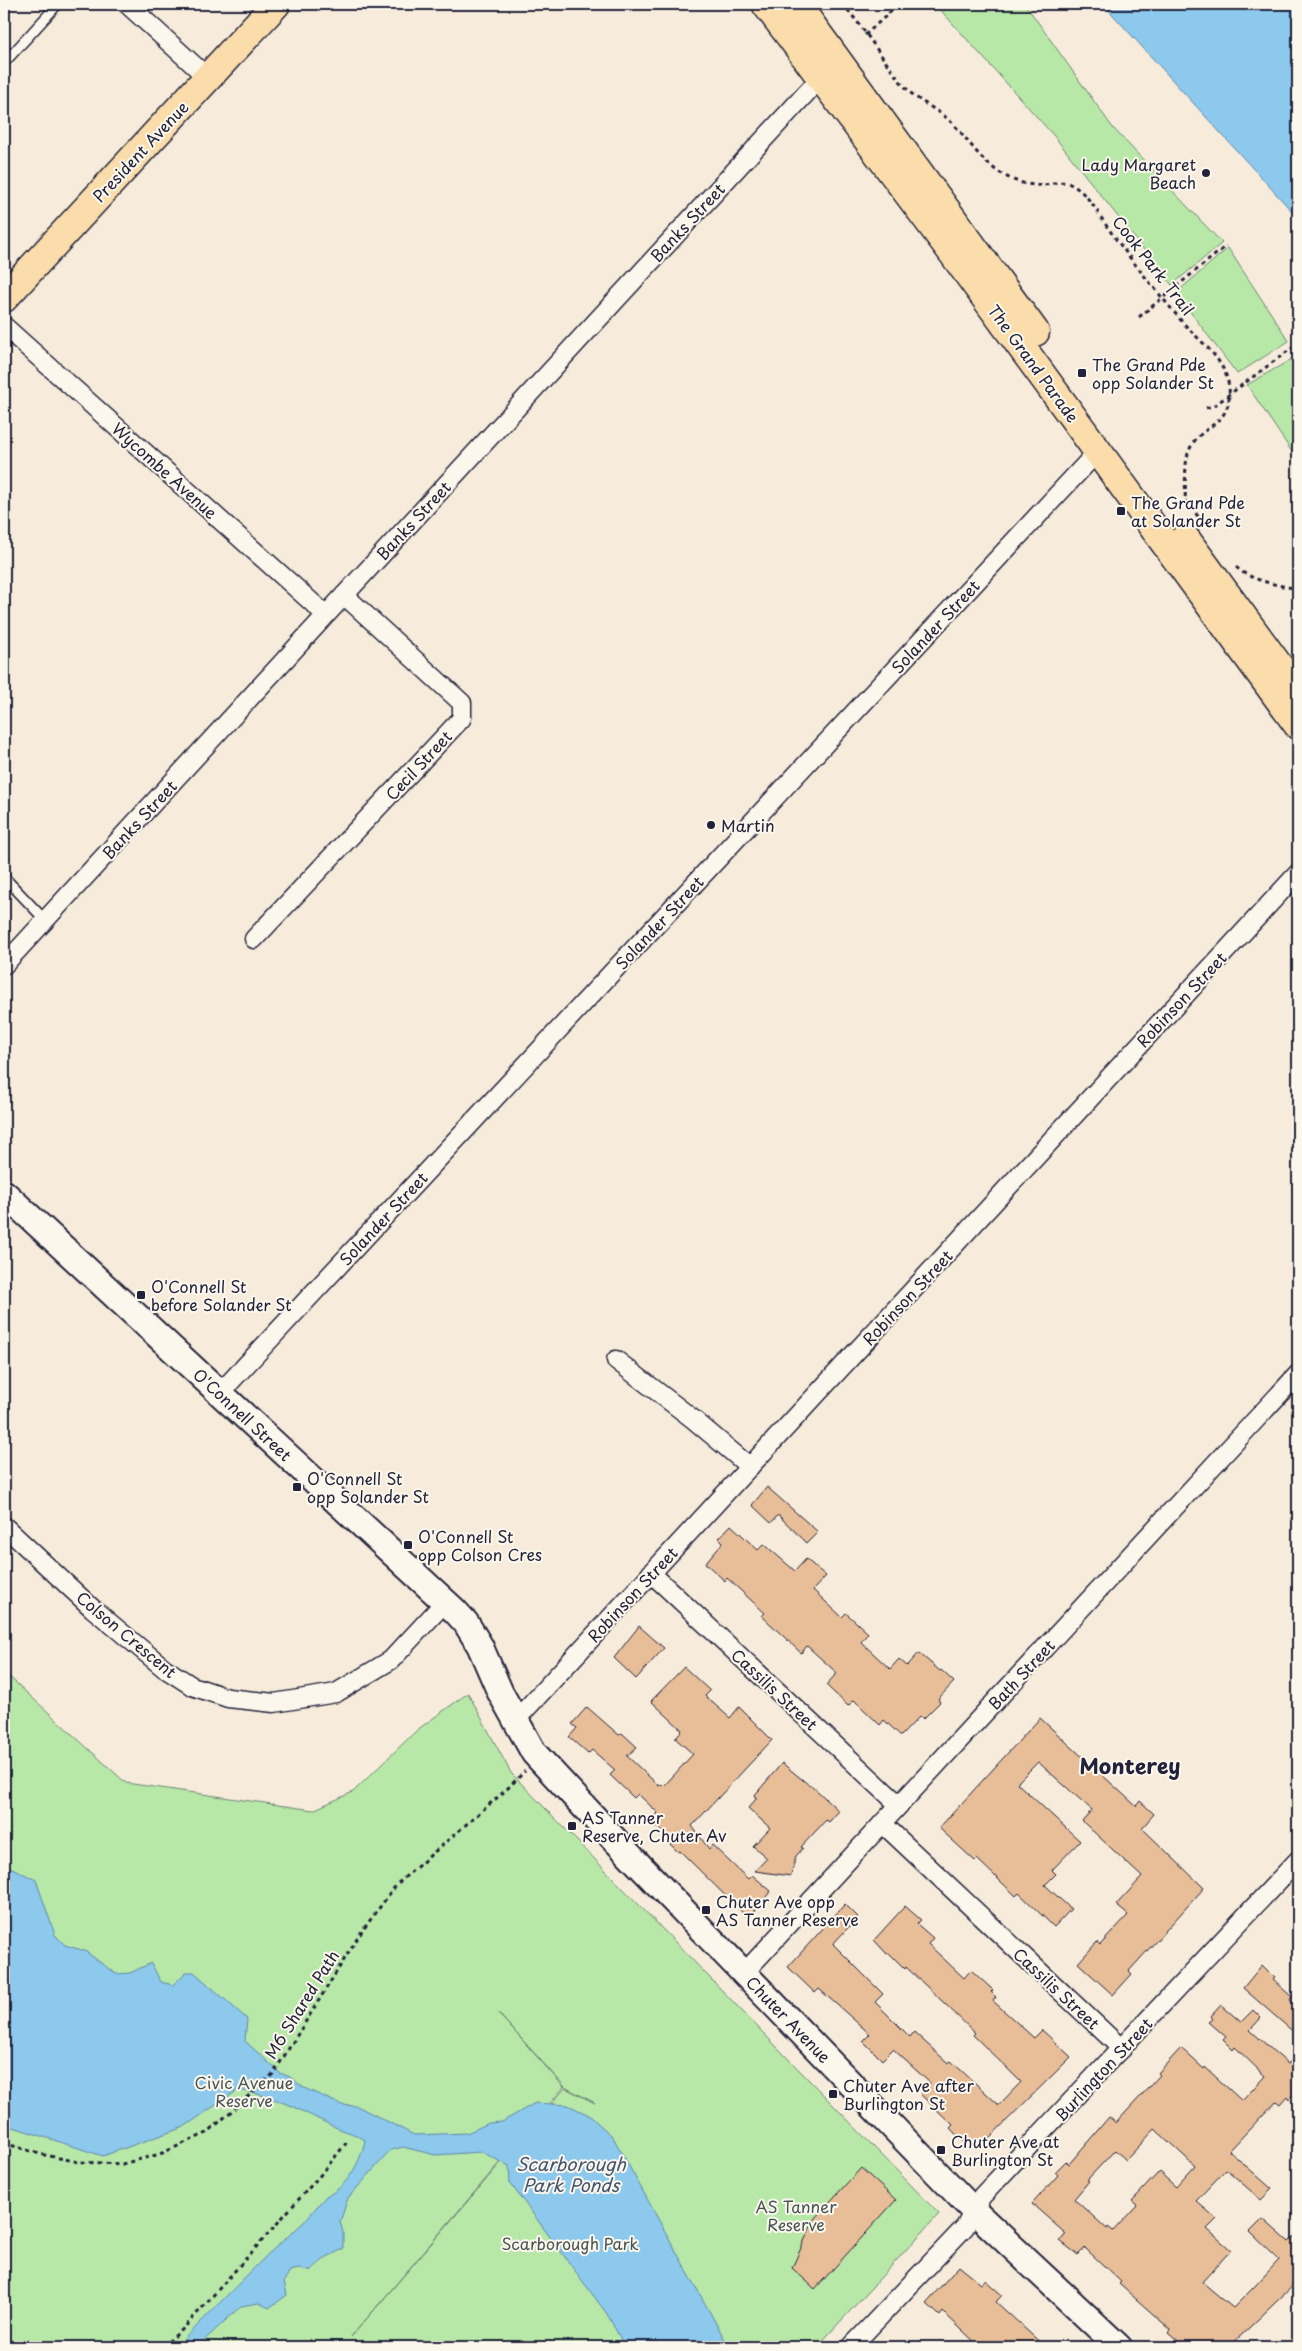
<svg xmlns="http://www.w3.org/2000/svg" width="1302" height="2351" font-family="'Playpen Sans',sans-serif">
  <rect width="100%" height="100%" fill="#f7ecdb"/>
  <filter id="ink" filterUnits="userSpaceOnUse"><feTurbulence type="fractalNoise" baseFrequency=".02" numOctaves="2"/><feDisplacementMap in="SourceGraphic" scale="10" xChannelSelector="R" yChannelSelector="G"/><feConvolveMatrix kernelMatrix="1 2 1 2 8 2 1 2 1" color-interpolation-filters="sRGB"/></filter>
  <g filter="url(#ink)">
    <path fill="#b7e8a8" stroke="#6c8572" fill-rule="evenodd" d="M935 4H1025L1113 128 1222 243 1172 285 1054 136Z
      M1228 248 1289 341 1237 374 1176 293Z
      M1297 356 1298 359V461L1247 385Z
      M4 1672 126 1783 313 1810 353 1792 417 1730 468 1693 511 1773 939 2214 817 2347H4ZM498 2013 565 2087 595 2103 565 2088 351 2337 564 2087Z"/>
    <path fill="#8cc9ed" stroke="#6286a6" d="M1103 4H1298V218Z
      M4 1864 36 1880 55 1935 65 1945 85 1951 116 1974 130 1973 151 1963 161 1982 173 1985 186 1972H194L247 2019 245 2041 280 2073 290 2077 304 2088 342 2105 357 2106 414 2135 467 2133 489 2123 502 2122 535 2103 568 2105 589 2115 613 2137 729 2347H625L607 2314 510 2183 509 2166 482 2152 435 2155 403 2147 391 2150 348 2198 340 2222 343 2232V2249L327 2257 310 2271 298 2269 290 2271 284 2281 287 2295 269 2308 259 2303 241 2306 197 2347H176L267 2255 303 2223 326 2196C347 2188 361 2161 365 2140 356 2134 347 2132 337 2128 302 2112 278 2096 238 2090L184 2127 103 2156 4 2124Z"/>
    <path fill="#e8be98" stroke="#22223b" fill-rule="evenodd" d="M767 1487 818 1532 807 1543 778 1515 771 1523 752 1505Z
      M731 1525 758 1550 764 1544 795 1571 806 1559 826 1576 813 1590 842 1617 846 1613 868 1633 861 1642 890 1669 899 1659 907 1666 919 1653 940 1671 941 1670 954 1682 938 1699 940 1702 923 1719 920 1716 901 1736 884 1720 880 1725 854 1700 848 1706 826 1685 837 1673 807 1646 801 1653 762 1616 765 1613 727 1578 725 1581 705 1563 723 1542 719 1538Z
      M639 1626 664 1648 636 1679 614 1658Z
      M684 1667 710 1691 705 1696 730 1718 739 1707 772 1740 692 1826 709 1849 712 1845 748 1879 752 1875 771 1891 748 1918 680 1851 678 1852 669 1843 672 1839 651 1821 658 1813 638 1794 634 1798 610 1775 615 1770 592 1750 588 1754 569 1737 577 1728 572 1724 587 1707 619 1735 622 1733 637 1747 627 1756 659 1786 662 1784 664 1786 693 1754 675 1738 682 1730 651 1701Z
      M1040 1718 1136 1806 1140 1801 1154 1814 1142 1828 1204 1888 1129 1971 1132 1974 1113 1995 1078 1963 1097 1942 1100 1945 1128 1915 1116 1905 1142 1877 1082 1821 1092 1810 1038 1762 1017 1783 1080 1841 1052 1870 1056 1874 1045 1885 1071 1909 1054 1927 1019 1893 1016 1896 977 1859 975 1861 939 1828Z
      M782 1763 809 1785 810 1784 839 1811 829 1822 826 1820 801 1847 803 1848 796 1856 791 1876 755 1871 767 1858 753 1846 770 1828 748 1808 757 1798 754 1796Z
      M845 1904 858 1917 833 1944 883 1994 875 2002 910 2037 914 2032 948 2063 951 2061 999 2105 1021 2082 973 2035 975 2033 942 2001 906 1967 905 1969 889 1953 887 1954 874 1940 905 1906 921 1920 917 1924 933 1938 928 1944 964 1978 971 1970 993 1990 991 1992 996 1997 993 2001 1034 2038 1042 2030 1071 2057 982 2145 976 2138 967 2146 950 2128 953 2125 920 2094 930 2083 893 2049 882 2060 863 2041 870 2034 819 1989 815 1993 788 1967Z
      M1262 1965 1275 1978 1273 1980 1292 1997 1290 2000 1298 2008V2036L1243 1988Z
      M1221 2005 1241 2022 1253 2010 1261 2018 1250 2030 1288 2064 1298 2053V2089L1289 2099 1287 2096 1280 2104 1276 2101 1229 2151 1272 2189 1261 2200 1226 2169 1196 2201 1217 2219 1207 2229 1231 2250 1202 2282 1233 2308 1254 2287 1279 2260 1250 2232 1263 2219 1289 2242 1298 2232V2281L1229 2347H1185L1169 2333 1171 2330 1119 2284 1121 2282 1085 2248 1078 2255 1060 2241 1066 2234 1032 2204 1058 2175 1055 2172 1066 2161 1069 2164 1109 2117 1116 2123 1160 2075 1158 2073 1181 2048 1204 2069 1205 2067 1242 2101 1265 2076 1235 2047 1233 2050 1223 2040 1226 2037 1209 2022 1213 2019 1211 2016ZM1155 2129 1195 2166 1176 2187 1159 2172 1132 2201 1137 2205 1113 2231 1108 2227 1107 2229 1074 2199 1089 2181 1087 2180 1115 2150 1126 2160Z
      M861 2168 896 2200 815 2289 792 2268 814 2219Z
      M959 2266 981 2284 985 2280 1002 2295 996 2302 1045 2347H980L943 2312 940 2316 926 2303Z"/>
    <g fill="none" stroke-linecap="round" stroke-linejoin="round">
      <defs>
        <path id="service" d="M4 63 58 4
          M4 877 45 920"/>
        <path id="minor" d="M127 4 208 78
          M4 326 326 615
          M254 939 462 718V703L344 595
          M4 965 822 76
          M616 1360 693 1419 750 1467
          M220 1393 1098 451
          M4 1526 92 1608 164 1668 192 1686 228 1698 274 1703 336 1693 391 1660 446 1601
          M651 1573 899 1805
          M515 1721 1298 873
          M882 1823 1122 2049
          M744 1973 1298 1374
          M851 2347 965 2227 982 2196 1298 1860"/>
        <path id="secondary" d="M4 1193 455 1611 466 1623 480 1646 500 1692 534 1753 616 1841 974 2211 1119 2347"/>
        <path id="primary" d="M766 4 952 252 1298 725
          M796 4 1035 332
          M1185 538 1298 692"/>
        <path id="trunk" d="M4 298 276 4"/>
      </defs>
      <use href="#service" stroke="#22223b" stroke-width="12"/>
      <use href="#minor" stroke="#22223b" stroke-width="21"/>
      <use href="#secondary" stroke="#22223b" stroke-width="29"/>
      <use href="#primary" stroke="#22223b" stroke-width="31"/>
      <use href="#trunk" stroke="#22223b" stroke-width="31"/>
      <path stroke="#22223b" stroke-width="3" stroke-dasharray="4 4" stroke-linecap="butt" d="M842 4C866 29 883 62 906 88 918 102 938 109 951 122 963 133 972 148 983 159 999 175 1021 187 1044 185 1051 184 1063 180 1070 184 1090 194 1098 215 1111 232 1132 262 1156 290 1179 318 1197 340 1225 357 1229 387 1233 428 1199 423 1189 451 1184 462 1186 487 1185 500L1201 520
        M865 35 899 4
        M1139 317 1226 246
        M1206 408 1215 405 1292 348
        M1236 567C1251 581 1278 585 1298 589
        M4 2143 40 2154 79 2162 122 2164 160 2154 207 2133 273 2074 362 1931 397 1884 506 1790 525 1771
        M162 2347 184 2328 323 2172 347 2142"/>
      <use href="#service" stroke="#fbf7ec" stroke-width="9"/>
      <use href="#minor" stroke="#fbf7ec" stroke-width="18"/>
      <use href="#secondary" stroke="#fbf7ec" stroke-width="25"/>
      <use href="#primary" stroke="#faddab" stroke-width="28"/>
      <use href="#trunk" stroke="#faddab" stroke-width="28"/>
    </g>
  </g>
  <g fill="#22223b" stroke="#fbf7ec" stroke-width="2">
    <circle cx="1206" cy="173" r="5"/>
    <rect x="1077" y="368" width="10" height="10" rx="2.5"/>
    <rect x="1116" y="506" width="10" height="10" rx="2.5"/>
    <circle cx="711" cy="825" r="5"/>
    <rect x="136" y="1290" width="10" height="10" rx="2.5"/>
    <rect x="292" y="1482" width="10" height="10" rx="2.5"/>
    <rect x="403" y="1540" width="10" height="10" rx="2.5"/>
    <rect x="567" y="1821" width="10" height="10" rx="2.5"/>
    <rect x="701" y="1905" width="10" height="10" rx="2.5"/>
    <rect x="828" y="2089" width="10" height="10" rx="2.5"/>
    <rect x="936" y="2145" width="10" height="10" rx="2.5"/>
  </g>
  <g text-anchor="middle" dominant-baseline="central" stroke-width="4" stroke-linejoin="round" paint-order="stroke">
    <g font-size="16" fill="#22223b" stroke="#fbf7ec">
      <text transform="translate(140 151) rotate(-47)">President Avenue</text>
      <text transform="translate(687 222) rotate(-47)">Banks Street</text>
      <text transform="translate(1154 265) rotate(52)">Cook Park Trail</text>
      <text transform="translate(1034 363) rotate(54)">The Grand Parade</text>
      <text transform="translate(165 470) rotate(42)">Wycombe Avenue</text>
      <text transform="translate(413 520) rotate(-47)">Banks Street</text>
      <text transform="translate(935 626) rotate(-47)">Solander Street</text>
      <text transform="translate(418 765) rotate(-47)">Cecil Street</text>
      <text transform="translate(139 819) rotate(-47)">Banks Street</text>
      <text transform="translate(659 922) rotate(-47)">Solander Street</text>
      <text transform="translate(1181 999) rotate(-47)">Robinson Street</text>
      <text transform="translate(383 1218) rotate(-47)">Solander Street</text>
      <text transform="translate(907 1297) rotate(-47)">Robinson Street</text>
      <text transform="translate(243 1414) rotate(43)">O'Connell Street</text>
      <text transform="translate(632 1594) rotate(-47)">Robinson Street</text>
      <text transform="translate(127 1634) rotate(40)">Colson Crescent</text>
      <text transform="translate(1021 1674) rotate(-47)">Bath Street</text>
      <text transform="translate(775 1689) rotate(43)">Cassilis Street</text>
      <text transform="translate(1057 1988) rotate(43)">Cassilis Street</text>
      <text transform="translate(301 2004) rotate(-58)">M6 Shared Path</text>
      <text transform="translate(789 2019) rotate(46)">Chuter Avenue</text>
      <text transform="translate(1103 2069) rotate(-47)">Burlington Street</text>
    </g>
    <g font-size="16" fill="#22223b" stroke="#fbf7ec" text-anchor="start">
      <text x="1196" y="164" text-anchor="end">Lady Margaret<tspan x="1196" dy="18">Beach</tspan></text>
      <text x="1092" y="364">The Grand Pde<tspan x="1092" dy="18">opp Solander St</tspan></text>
      <text x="1131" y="502">The Grand Pde<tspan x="1131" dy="18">at Solander St</tspan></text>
      <text x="721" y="825">Martin</text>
      <text x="151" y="1286">O'Connell St<tspan x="151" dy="18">before Solander St</tspan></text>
      <text x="307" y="1478">O'Connell St<tspan x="307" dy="18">opp Solander St</tspan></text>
      <text x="418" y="1536">O'Connell St<tspan x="418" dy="18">opp Colson Cres</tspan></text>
      <text x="582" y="1817">AS Tanner<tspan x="582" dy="18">Reserve, Chuter Av</tspan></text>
      <text x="716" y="1901">Chuter Ave opp<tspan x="716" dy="18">AS Tanner Reserve</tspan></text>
      <text x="843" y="2085">Chuter Ave after<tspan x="843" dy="18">Burlington St</tspan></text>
      <text x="951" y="2141">Chuter Ave at<tspan x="951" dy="18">Burlington St</tspan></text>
    </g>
    <g font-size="16" fill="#475456" stroke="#fbf7ec">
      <text x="244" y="2082">Civic Avenue<tspan x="244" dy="18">Reserve</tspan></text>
      <text x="796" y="2206">AS Tanner<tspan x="796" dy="18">Reserve</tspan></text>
      <text x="570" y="2243">Scarborough Park</text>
    </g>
    <g font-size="18" font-style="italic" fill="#425470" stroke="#fbf7ec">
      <text x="571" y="2163">Scarborough<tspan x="571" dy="21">Park Ponds</tspan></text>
    </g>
    <g font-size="21" font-weight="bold" fill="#22223b" stroke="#fbf7ec">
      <text x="1130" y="1765">Monterey</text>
    </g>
  </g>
  <rect width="1302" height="2351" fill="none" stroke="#fbf7ec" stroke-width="20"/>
  <rect x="10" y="10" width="1282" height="2331" fill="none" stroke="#22223b" stroke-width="2" filter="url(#ink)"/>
</svg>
